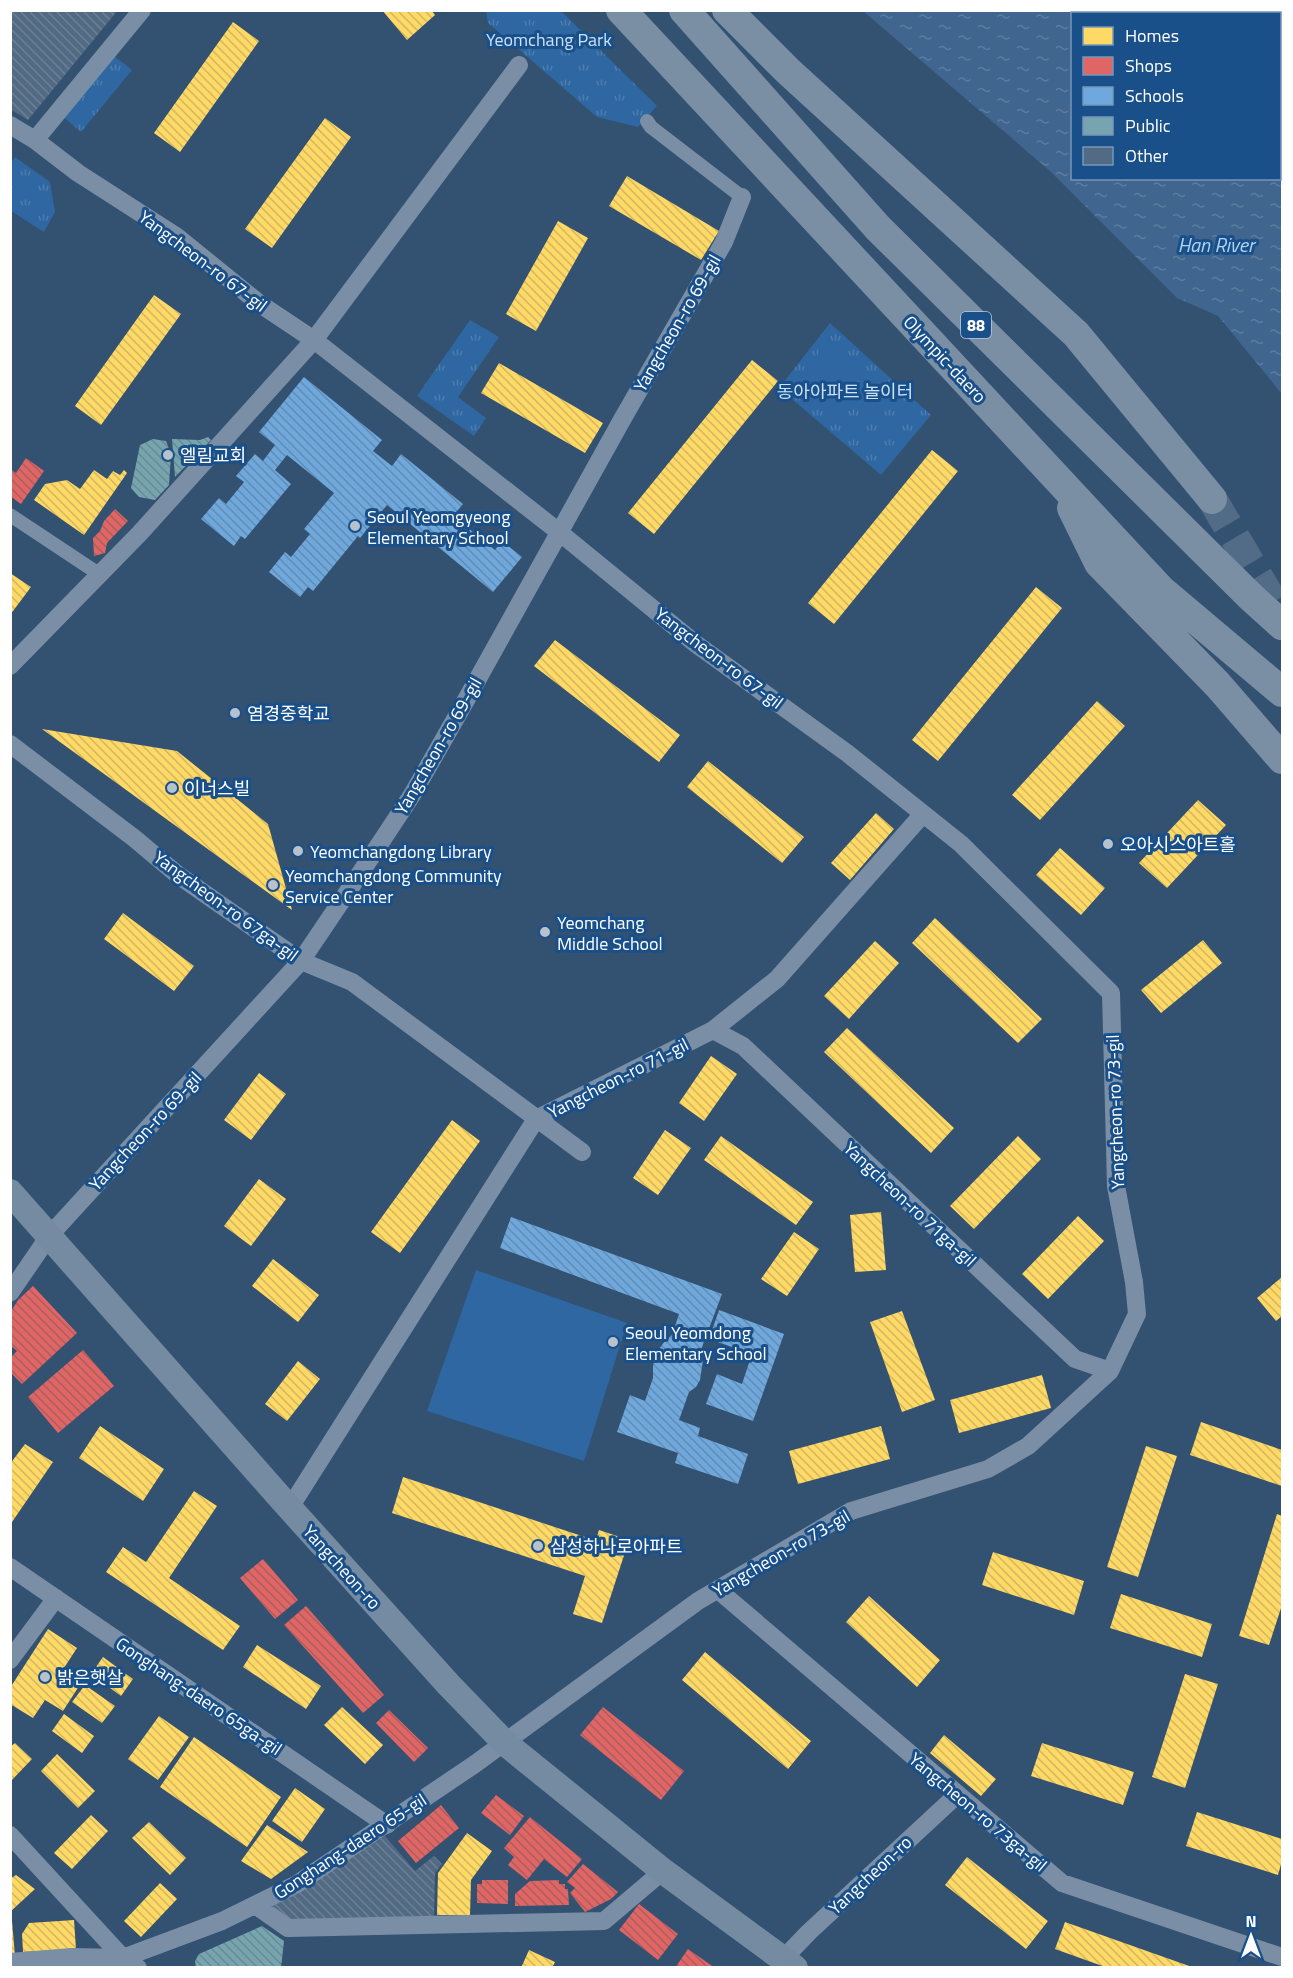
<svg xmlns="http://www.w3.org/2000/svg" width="1293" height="1978" font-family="'Titillium Web','Noto Sans KR',sans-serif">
  <defs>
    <pattern id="park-tufts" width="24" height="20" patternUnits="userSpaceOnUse" patternTransform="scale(1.5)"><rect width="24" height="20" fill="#2e67a1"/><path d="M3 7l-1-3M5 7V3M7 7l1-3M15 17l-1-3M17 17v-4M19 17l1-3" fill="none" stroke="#4d7eaf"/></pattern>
    <pattern id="water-ripples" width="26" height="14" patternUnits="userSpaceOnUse" patternTransform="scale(1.5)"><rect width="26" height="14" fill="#40668f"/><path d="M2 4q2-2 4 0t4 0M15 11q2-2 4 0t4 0" fill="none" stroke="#5d7da0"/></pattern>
    <pattern id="homes-back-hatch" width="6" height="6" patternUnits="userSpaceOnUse" patternTransform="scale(1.5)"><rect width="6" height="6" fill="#ffd966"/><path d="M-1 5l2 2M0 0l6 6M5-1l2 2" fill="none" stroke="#d2b660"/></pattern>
    <pattern id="shops-back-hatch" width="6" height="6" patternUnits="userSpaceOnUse" patternTransform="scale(1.5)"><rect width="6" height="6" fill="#e06666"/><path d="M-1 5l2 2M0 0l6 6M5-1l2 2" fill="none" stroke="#ac5d5d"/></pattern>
    <pattern id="schools-back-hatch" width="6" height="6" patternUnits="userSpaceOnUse" patternTransform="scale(1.5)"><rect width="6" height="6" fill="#6fa8dc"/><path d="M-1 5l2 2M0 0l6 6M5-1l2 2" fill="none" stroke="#648cb1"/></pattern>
    <pattern id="public-back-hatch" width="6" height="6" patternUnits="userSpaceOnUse" patternTransform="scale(1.5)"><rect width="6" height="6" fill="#76a5af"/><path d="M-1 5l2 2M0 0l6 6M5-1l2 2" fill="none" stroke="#698a91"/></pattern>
    <pattern id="building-back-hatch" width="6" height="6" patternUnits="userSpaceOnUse" patternTransform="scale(1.5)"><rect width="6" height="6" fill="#526a83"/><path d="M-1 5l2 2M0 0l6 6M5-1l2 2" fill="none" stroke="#6c8096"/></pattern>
  </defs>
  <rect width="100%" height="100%" fill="#335171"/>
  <path fill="url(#park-tufts)" d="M486 11H561L657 106 638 127 597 117 488 23Z
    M109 52 132 70 81 132 59 113Z
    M15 157 50 182 55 212 44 232 11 211V163Z
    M470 320 499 337 458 397 486 418 474 436 417 396Z
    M830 323 931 415 881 475 779 388Z"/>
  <path fill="#2e67a1" d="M829 341 863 370 830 412 795 382Z
    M476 1270 627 1323 584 1461 427 1411Z"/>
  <path fill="url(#water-ripples)" fill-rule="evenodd" d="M863 11H1282V394L1218 316 1177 298 1050 171ZM1072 14H1280V178H1072Z"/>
  <path fill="url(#homes-back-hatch)" d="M382 10H431L435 15 407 40Z
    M233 22 259 41 180 152 154 133Z
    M60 25 81 43 34 96 13 78Z
    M325 118 351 137 272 248 245 229Z
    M627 176 719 231 701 260 609 206Z
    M558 221 588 238 536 331 506 314Z
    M154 295 181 314 101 425 75 406Z
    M752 360 778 381 654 534 628 513Z
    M499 363 603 423 585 453 481 393Z
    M932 450 958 471 834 624 808 603Z
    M94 470 107 479 113 471 120 475 124 470 127 473 84 535 34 500 45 484 67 480 80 489Z
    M10 573 31 587 10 615Z
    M1036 587 1062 608 938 761 912 740Z
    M555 640 680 735 659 762 534 666Z
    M1097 701 1125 726 1040 820 1012 795Z
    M42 729 177 751 268 824 292 910Z
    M708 761 804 837 782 863 687 787Z
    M1198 800 1226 825 1167 888 1139 863Z
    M876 813 894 829 850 880 831 863Z
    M1060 848 1105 888 1081 915 1036 875Z
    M123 913 194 966 174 991 104 939Z
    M935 918 1042 1019 1018 1043 912 943Z
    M1203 940 1222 963 1161 1013 1141 990Z
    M875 941 899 963 849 1019 824 996Z
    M847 1028 954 1128 931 1153 824 1052Z
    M711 1056 737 1074 704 1121 679 1103Z
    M259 1073 286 1094 251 1140 224 1120Z
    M452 1120 480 1141 400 1253 371 1232Z
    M665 1130 691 1148 658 1195 633 1178Z
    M721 1136 813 1202 796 1225 704 1160Z
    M1018 1136 1041 1159 974 1229 950 1206Z
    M259 1179 286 1199 251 1246 224 1226Z
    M881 1212 886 1270 855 1272 850 1215Z
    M1078 1216 1104 1241 1048 1299 1022 1274Z
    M794 1232 819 1249 787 1296 761 1279Z
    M273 1259 319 1295 298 1322 252 1286Z
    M1282 1277V1316L1276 1321 1257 1298Z
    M902 1311 935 1400 902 1412 870 1322Z
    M298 1361 320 1379 287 1421 265 1404Z
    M1042 1375 1051 1408 959 1433 950 1400Z
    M1201 1422 1282 1450V1486L1190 1455Z
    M100 1426 164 1469 143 1501 79 1458Z
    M881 1426 890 1459 798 1484 789 1451Z
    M25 1444 53 1462 10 1525V1464Z
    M1146 1446 1177 1456 1138 1577 1107 1567Z
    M403 1477 588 1538 584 1551 591 1554 599 1530 629 1540 602 1623 573 1614 585 1576 392 1513Z
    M194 1491 217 1506 169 1578 240 1626 223 1650 106 1572 123 1547 146 1562Z
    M1277 1514 1282 1516V1605L1269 1645 1239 1636Z
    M993 1552 1084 1581 1074 1615 982 1585Z
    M1121 1594 1212 1624 1202 1657 1110 1628Z
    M869 1596 940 1660 917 1687 846 1622Z
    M48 1629 77 1648 62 1671 81 1683 63 1711 45 1700 33 1718 10 1704V1688Z
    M257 1645 321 1686 306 1709 243 1667Z
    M705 1652 811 1741 788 1769 682 1680Z
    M103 1657 133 1679 121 1696 91 1674Z
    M1185 1674 1218 1684 1185 1788 1152 1777Z
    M85 1685 115 1706 102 1723 72 1702Z
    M342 1707 383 1745 365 1764 324 1725Z
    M64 1714 94 1736 82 1753 52 1731Z
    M159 1716 189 1737 158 1780 128 1759Z
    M944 1735 996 1779 981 1796 930 1753Z
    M194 1737 281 1797 247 1847 160 1787Z
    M15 1743 32 1759 10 1782V1747Z
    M1042 1743 1134 1772 1123 1805 1031 1776Z
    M57 1754 95 1791 78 1808 41 1771Z
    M295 1788 325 1809 302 1842 272 1821Z
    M1197 1812 1282 1839V1861L1278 1875 1186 1846Z
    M91 1815 108 1831 72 1869 54 1853Z
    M149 1822 186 1858 170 1875 132 1838Z
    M267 1825 308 1852 271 1879 241 1861Z
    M467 1833 492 1851 471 1880 470 1915H437L438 1873Z
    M967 1857 1048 1921 1026 1949 945 1885Z
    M16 1875 35 1889 10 1912V1879Z
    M160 1883 177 1899 141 1937 124 1921Z
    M74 1920 76 1949 23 1952 22 1934 29 1923Z
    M12 1921 15 1956 10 1957V1922Z
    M1065 1922 1192 1967V1968H1108L1055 1949Z
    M529 1950 555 1962 552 1968H521Z"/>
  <path fill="url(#shops-back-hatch)" d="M26 458 44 471 21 504 10 496V469L16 473Z
    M115 509 128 521 107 543 105 553 94 556 93 538 100 531 104 521Z
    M33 1286 77 1333 22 1384 10 1372V1358L17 1351 10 1345V1313L18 1300Z
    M83 1350 114 1386 58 1433 28 1397Z
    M263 1559 298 1600 275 1619 240 1578Z
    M306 1606 384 1695 363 1713 284 1625Z
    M603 1707 684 1771 661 1800 580 1735Z
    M389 1710 428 1748 414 1762 376 1723Z
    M496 1795 524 1816 510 1835 481 1813Z
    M441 1805 459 1828 416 1863 398 1841Z
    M530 1817 582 1859 567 1877 544 1859 527 1880 508 1865 514 1857 504 1848Z
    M583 1864 618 1892 611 1899 585 1912 570 1893 575 1888 567 1882Z
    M482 1880H508V1904L477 1903V1884H482Z
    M559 1880V1884H565V1889H568L569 1905 515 1906V1894L530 1881Z
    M639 1904 678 1934 658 1960 619 1930Z
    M688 1949 715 1968H675Z"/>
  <path fill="url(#schools-back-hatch)" d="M304 377 382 440 373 451 392 466 401 454 463 504 453 516 495 550 502 541 522 557 493 592 387 505 360 538 358 536 313 591 308 587 300 597 269 572 285 552 291 557 310 534 304 529 334 493 287 455 275 470 291 484 245 539 241 536 234 546 201 519 219 498 226 504 244 482 236 476 255 454 263 461 275 445 259 432Z
    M511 1217 722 1294 699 1355 703 1360 700 1380 696 1387 689 1392 679 1420 700 1428 698 1436 748 1454 738 1484 675 1463 678 1453 617 1432 630 1395 645 1401 653 1378V1366L656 1353 665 1341 672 1335 679 1314 500 1248Z
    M719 1310 784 1334 753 1421 706 1404 717 1374 742 1384 752 1354 709 1339Z"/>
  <path fill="url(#public-back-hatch)" d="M208 437 211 440 175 477 172 439 200 440Z
    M153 439 166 441 171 454 169 485 155 500 139 497 131 488 140 445Z
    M262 1926 284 1941 281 1968H196L195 1961 199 1954Z"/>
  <path fill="url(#building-back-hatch)" d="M10 10H118L28 120 10 109Z
    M385 1836 415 1871 434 1856 442 1864 435 1873 434 1916 289 1921 268 1907 325 1875Z"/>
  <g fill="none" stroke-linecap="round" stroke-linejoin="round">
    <path stroke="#526b86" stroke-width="30" stroke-dasharray="30 15" stroke-linecap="butt" d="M1212 499 1282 617"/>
    <path stroke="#7a8fa5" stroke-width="14" d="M647 121 651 127 742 197
      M10 515 99 574"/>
    <path stroke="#7a8fa5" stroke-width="18" d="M10 125 35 140 78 173 176 236 260 304 314 340 559 532 696 644 847 753 961 844 1111 993 1116 1186 1134 1282 1137 1314 1110 1371 1028 1446 988 1469 851 1511 698 1601 475 1764 297 1884 222 1921 123 1958 72 1957 10 1962
      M35 140 142 10
      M10 666 140 533 314 340 519 65
      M10 744 134 838 178 875 301 961 352 982 582 1152
      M713 1030 743 1046 1075 1359 1110 1371
      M10 1293 49 1236 301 961 363 869 412 795 461 709 623 418 724 242 742 197
      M289 1509 536 1119 713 1030 777 979 923 814
      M10 1567 387 1825
      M718 1590 1062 1883 1282 1957
      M10 1660 56 1598
      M10 1835 123 1958 138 1968
      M255 1905 288 1928 604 1921 663 1871
      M783 1959 809 1932 958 1794"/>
    <path stroke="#758ba1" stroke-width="26" d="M10 1192 277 1494 448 1684 505 1743 663 1871 795 1968"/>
    <path stroke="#7a8ea4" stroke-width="30" d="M621 10 1161 590 1282 692
      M684 10 878 228 1251 597 1282 625
      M727 10 788 71 1076 334 1212 499
      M1072 508 1099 563 1218 685 1282 759"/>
  </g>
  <g fill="#b8c2cd" stroke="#1a508a" stroke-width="2">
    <circle cx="168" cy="455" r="6"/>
    <circle cx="355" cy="526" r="6"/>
    <circle cx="235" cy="713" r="6"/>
    <circle cx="172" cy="788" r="6"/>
    <circle cx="1108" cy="844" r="6"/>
    <circle cx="298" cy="851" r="6"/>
    <circle cx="273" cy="885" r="6"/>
    <circle cx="545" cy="932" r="6"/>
    <circle cx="613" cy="1342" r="6"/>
    <circle cx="538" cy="1546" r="6"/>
    <circle cx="45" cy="1677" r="6"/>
  </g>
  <g text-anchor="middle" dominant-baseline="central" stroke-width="6" stroke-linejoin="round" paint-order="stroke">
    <rect fill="#1a508a" stroke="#bacadc" stroke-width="1.5" x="961" y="312" width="30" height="26" rx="4.5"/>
    <g font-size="16" font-weight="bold" fill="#fff">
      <text x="976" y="325">88</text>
    </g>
    <g font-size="18" fill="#cae2fa" stroke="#1a508a">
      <text x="549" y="39">Yeomchang Park</text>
      <text x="845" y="391">동아아파트 놀이터</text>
    </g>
    <g font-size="18" fill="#fff" stroke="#1a508a">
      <text transform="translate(203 261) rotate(37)">Yangcheon-ro 67-gil</text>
      <text transform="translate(677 323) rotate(-60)">Yangcheon-ro 69-gil</text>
      <text transform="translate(945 359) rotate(47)">Olympic-daero</text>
      <text transform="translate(719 658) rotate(37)">Yangcheon-ro 67-gil</text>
      <text transform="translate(438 746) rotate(-60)">Yangcheon-ro 69-gil</text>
      <text transform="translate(226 906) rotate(36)">Yangcheon-ro 67ga-gil</text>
      <text transform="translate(618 1078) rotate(-27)">Yangcheon-ro 71-gil</text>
      <text transform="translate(1115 1112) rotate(-92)">Yangcheon-ro 73-gil</text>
      <text transform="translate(145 1131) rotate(-47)">Yangcheon-ro 69-gil</text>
      <text transform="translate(910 1204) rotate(43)">Yangcheon-ro 71ga-gil</text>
      <text transform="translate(781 1553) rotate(-30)">Yangcheon-ro 73-gil</text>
      <text transform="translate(342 1567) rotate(48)">Yangcheon-ro</text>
      <text transform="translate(199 1696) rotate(34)">Gonghang-daero 65ga-gil</text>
      <text transform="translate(978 1812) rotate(40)">Yangcheon-ro 73ga-gil</text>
      <text transform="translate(350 1846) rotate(-33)">Gonghang-daero 65-gil</text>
      <text transform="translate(870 1875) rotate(-43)">Yangcheon-ro</text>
    </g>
    <g font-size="18" fill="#fff" stroke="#1a508a" text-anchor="start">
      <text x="180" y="455">엘림교회</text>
      <text x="367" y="516">Seoul Yeomgyeong<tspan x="367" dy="21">Elementary School</tspan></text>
      <text x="247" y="713">염경중학교</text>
      <text x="184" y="788">이너스빌</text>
      <text x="1120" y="844">오아시스아트홀</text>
      <text x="310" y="851">Yeomchangdong Library</text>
      <text x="285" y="875">Yeomchangdong Community<tspan x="285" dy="21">Service Center</tspan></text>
      <text x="557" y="922">Yeomchang<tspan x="557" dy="21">Middle School</tspan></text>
      <text x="625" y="1332">Seoul Yeomdong<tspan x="625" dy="21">Elementary School</tspan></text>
      <text x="550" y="1546">삼성하나로아파트</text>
      <text x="57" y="1677">밝은햇살</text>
    </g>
    <g font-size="20" font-style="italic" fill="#b0d2f4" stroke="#1a508a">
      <text x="1216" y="244">Han River</text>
    </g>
  </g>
  <rect width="1293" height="1978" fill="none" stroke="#ffffff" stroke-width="24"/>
  <rect x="1071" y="12" width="210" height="168" fill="#1a508a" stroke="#7696b9" stroke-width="1.5"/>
  <rect x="1083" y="27" width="30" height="18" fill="#ffd966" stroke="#7696b9" stroke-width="1.5"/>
  <text x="1125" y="42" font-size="18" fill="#ffffff">Homes</text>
  <rect x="1083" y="57" width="30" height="18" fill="#e06666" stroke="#7696b9" stroke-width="1.5"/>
  <text x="1125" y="72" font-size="18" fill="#ffffff">Shops</text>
  <rect x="1083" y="87" width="30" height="18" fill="#6fa8dc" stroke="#7696b9" stroke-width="1.5"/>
  <text x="1125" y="102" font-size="18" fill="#ffffff">Schools</text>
  <rect x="1083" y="117" width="30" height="18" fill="#76a5af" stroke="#7696b9" stroke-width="1.5"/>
  <text x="1125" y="132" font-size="18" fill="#ffffff">Public</text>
  <rect x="1083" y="147" width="30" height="18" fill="#526a83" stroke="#7696b9" stroke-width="1.5"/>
  <text x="1125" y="162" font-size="18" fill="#ffffff">Other</text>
  <g transform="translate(1251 1936)" stroke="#1a508a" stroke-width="4.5" paint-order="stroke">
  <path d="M0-4.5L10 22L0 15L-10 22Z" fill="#ffffff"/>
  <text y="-9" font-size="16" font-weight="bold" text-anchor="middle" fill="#ffffff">N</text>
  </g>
</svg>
